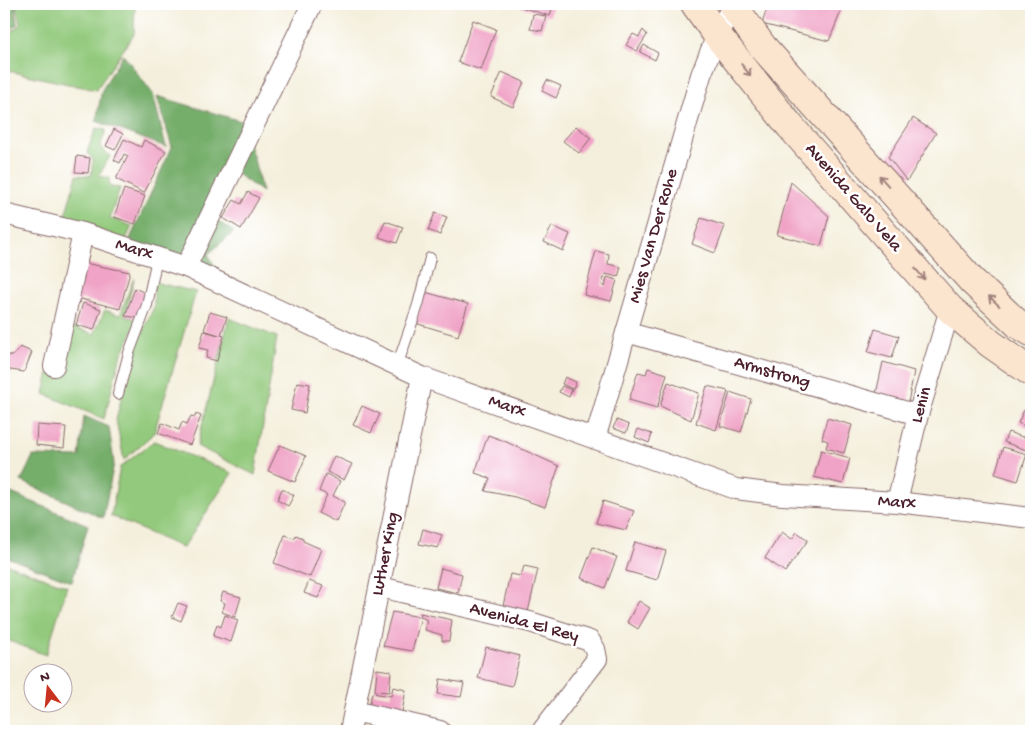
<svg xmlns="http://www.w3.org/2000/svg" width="1035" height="735" font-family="'Gochi Hand',sans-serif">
  <rect width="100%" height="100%" fill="#fff"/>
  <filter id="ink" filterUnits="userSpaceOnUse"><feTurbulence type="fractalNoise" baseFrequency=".02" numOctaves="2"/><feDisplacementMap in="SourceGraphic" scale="10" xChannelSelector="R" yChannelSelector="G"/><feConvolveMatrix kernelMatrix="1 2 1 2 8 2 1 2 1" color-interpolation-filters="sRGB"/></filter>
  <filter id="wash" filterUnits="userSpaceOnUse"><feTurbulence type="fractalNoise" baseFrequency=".0096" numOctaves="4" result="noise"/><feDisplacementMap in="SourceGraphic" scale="20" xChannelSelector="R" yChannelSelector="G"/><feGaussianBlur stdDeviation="1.12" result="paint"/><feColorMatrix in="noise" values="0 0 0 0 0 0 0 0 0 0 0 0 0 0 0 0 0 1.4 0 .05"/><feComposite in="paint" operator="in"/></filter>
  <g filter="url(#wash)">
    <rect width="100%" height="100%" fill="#f4efdc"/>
    <path fill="#92c97b" stroke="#6e7453" d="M16 4H135L134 34 96 90 4 70V37L20 25Z
      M96 128 106 130 100 147 110 156 99 176 109 178 110 187 120 188 110 218 132 226 121 250 61 229 77 175 91 176 93 160 87 152Z
      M134 278 125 316 138 320 120 358 104 419 44 394 64 305 70 326 94 334 105 310 120 315Z
      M154 282 196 292 154 433 124 460 116 420 132 354 154 307Z
      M229 318 277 337 255 475 197 446Z
      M154 441 232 473 183 548 111 516 120 467Z
      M4 563 67 586 46 655 4 639Z"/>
    <path fill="#75ad6b" stroke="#60664b" d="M4 4H15L17 25 4 33Z
      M123 54 153 94 166 147 96 121 102 90Z
      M157 96 241 121 254 159 262 192 233 171 210 216 234 232 208 254 224 283 128 243 172 147Z
      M84 416 109 427 114 463 103 518 21 481 33 456 79 457Z
      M4 490 88 525 72 582 4 556Z"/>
    <g id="blocks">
      <path fill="#f0a3c6" d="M519 4H553L550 16 518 6Z
        M768 4H844L829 41 762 24Z
        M533 14 546 16 542 31 530 29Z
        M473 20 496 29 481 70 458 62Z
        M643 30 647 35 637 51 626 45 633 34 639 37Z
        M644 45 658 53 655 60 640 52Z
        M502 72 524 82 513 107 491 97Z
        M547 80 561 86 556 98 542 91Z
        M913 118 936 133 907 181 888 157Z
        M576 126 591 138 579 153 563 141Z
        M114 129 123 134 115 150 106 146Z
        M124 139 141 147 144 140 166 151 144 193 116 179 128 156 124 154 120 163 114 160Z
        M77 156 90 158 88 173 75 172Z
        M791 182 829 216 821 246 777 235Z
        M124 189 145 196 135 224 114 217Z
        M248 192 259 198 241 229 223 218 234 200 241 204Z
        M435 213 447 217 440 235 428 230Z
        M701 218 725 226 715 253 692 244Z
        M385 221 403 227 397 243 379 237Z
        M552 226 570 234 563 251 544 242Z
        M596 251 609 254 608 264 621 267 618 277 605 274 602 285 605 287 607 277 617 280 611 301 584 295Z
        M84 263 130 272 120 309 81 299 79 304 73 300Z
        M135 288 145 293 140 318 125 316Z
        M425 292 468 304 458 336 415 323Z
        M83 303 101 309 94 330 76 325Z
        M210 312 227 317 221 335 224 336 217 361 206 358 208 350 199 348 204 331 219 335 204 330Z
        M875 329 899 336 892 358 868 352Z
        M20 347 32 352 24 372 4 369V354L13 356Z
        M883 362 914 371 908 403 876 394Z
        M648 368 667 374 657 408 629 400 638 372 646 374Z
        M565 377 576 382 573 389 562 384Z
        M297 382 310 384 305 413 291 410Z
        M668 382 699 393 691 420 660 406Z
        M562 386 572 390 569 397 559 392Z
        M707 386 728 391 716 430 696 423Z
        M730 392 751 399 741 432 720 426Z
        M362 406 380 414 371 433 353 425Z
        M1024 410 1031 413V429L1018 423Z
        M196 414 201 416 190 445 158 433 162 423 179 430 182 422 187 424 191 416 195 417Z
        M827 418 852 425 844 453 826 448 828 441 822 439Z
        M617 420 629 425 626 433 613 428Z
        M37 425 66 427 64 448 36 445Z
        M638 429 652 434 649 443 635 437Z
        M1008 432 1031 440 1029 451 1004 442Z
        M488 435 502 440 559 466 545 507 515 497 485 491 490 478 475 473Z
        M280 445 306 456 295 482 268 471Z
        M1003 447 1027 454 1018 481 995 474Z
        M821 450 850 458 843 484 814 477Z
        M334 456 352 464 344 480 327 472Z
        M326 474 340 481 333 496 345 502 336 522 318 513 327 495 319 491Z
        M282 489 294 495 288 506 277 500Z
        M603 501 634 511 626 530 596 523Z
        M423 529 442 535 438 548 419 544Z
        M782 532 792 539 797 532 808 540 785 572 765 558Z
        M285 535 294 538 296 535 303 538V541L321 549 310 577 274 563Z
        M635 542 666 551 657 580 626 571Z
        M593 547 617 557 605 588 581 578Z
        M524 566 538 569 528 612 503 606 510 574 521 576Z
        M441 568 462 574 458 593 436 588Z
        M309 581 323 586 318 598 304 593Z
        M223 592 241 597 235 617 222 612 225 603 220 601Z
        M639 601 650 608 638 629 627 622Z
        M178 603 187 606 181 621 172 617Z
        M392 612 421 617 412 651 383 646Z
        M420 613 452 620 449 641H442V635L425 630 427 620 421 617Z
        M225 615 238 620 231 642 213 636 217 625 221 627Z
        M486 647 520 656 512 686 478 678Z
        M377 669 391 671 389 692 375 691Z
        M440 679 464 683 461 697 438 694Z
        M393 687 406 690 402 712 369 706 372 693 391 696Z"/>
    </g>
  </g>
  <g filter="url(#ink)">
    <use href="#blocks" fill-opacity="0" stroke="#866869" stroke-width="1"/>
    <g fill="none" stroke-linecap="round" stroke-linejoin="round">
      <defs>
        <path id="service" d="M397 366 418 305 430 258
          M118 394 129 353 147 305 157 258"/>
        <path id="minor" d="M4 214 83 233 186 267 422 377 736 489 783 495 897 502 1031 518
          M186 267 312 4
          M626 332 918 415
          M54 366 83 233
          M595 439 701 75 717 35 733 5
          M897 502 918 415 950 309
          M380 587 530 622 590 641 595 649 597 659 542 731
          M354 711 440 731
          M350 731 422 377"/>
        <path id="secondary" d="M695 4 717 35 790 126 950 309 991 344 1031 372
          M732 4 762 46 972 281 1018 324 1031 332"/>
      </defs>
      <use href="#service" stroke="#866869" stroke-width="12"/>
      <use href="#minor" stroke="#866869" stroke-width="22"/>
      <use href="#secondary" stroke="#866869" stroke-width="30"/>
      <use href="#service" stroke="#fff" stroke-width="10"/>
      <use href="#minor" stroke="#fff" stroke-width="20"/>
      <use href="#secondary" stroke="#fbe5cf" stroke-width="28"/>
    </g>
    <defs><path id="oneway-shaft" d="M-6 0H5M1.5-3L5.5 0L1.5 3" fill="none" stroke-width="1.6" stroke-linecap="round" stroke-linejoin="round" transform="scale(1.25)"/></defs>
    <g stroke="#a2827d">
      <use href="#oneway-shaft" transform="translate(746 70) rotate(51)"/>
      <use href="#oneway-shaft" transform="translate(884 181) rotate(-131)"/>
      <use href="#oneway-shaft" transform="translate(920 274) rotate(49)"/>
      <use href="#oneway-shaft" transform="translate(994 301) rotate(-137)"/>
    </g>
  </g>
  <g text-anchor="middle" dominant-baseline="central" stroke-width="5" stroke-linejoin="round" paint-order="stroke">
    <g font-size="18" fill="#4a1f2b" stroke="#fff">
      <text transform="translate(853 198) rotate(49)">Avenida Galo Vela</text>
      <text transform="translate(654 236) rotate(-74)">Mies Van Der Rohe</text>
      <text transform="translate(134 250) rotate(18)">Marx</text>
      <text transform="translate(772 373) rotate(16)">Armstrong</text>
      <text transform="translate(922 405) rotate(-74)">Lenin</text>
      <text transform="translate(507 407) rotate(20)">Marx</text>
      <text transform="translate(897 503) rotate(5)">Marx</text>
      <text transform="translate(386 554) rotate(-79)">Luther King</text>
      <text transform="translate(524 623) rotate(15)">Avenida El Rey</text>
    </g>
  </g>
  <rect width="1035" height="735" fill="none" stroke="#fff" stroke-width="20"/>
  <g transform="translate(48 688) rotate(344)"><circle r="24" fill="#ffffff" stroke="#b7a5aa"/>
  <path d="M0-4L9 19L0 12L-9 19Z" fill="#c8321e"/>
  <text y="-8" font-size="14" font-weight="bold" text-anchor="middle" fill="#4a1f2b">N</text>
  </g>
</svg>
